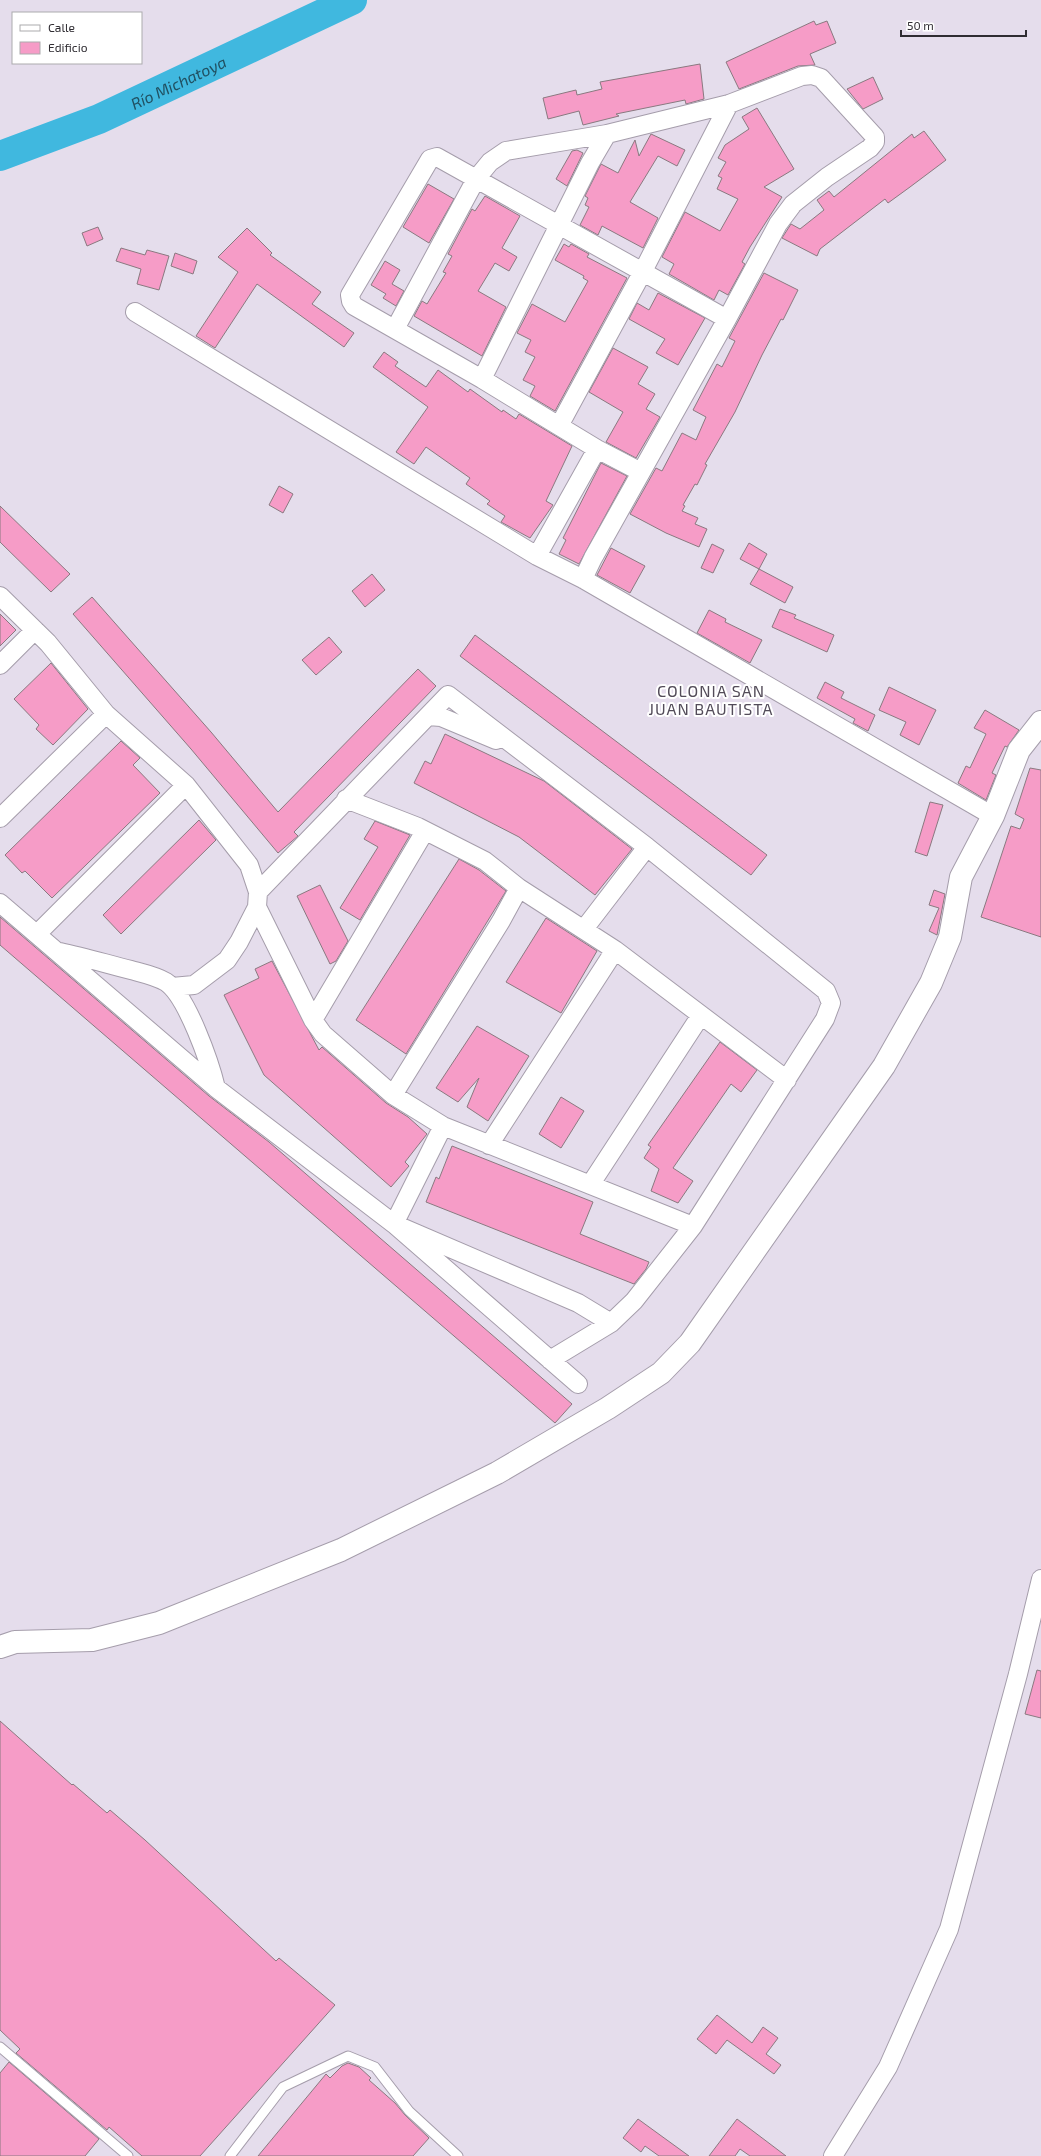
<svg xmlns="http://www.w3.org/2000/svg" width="1041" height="2156" font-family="'Exo 2',sans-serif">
  <rect width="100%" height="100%" fill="#e5ddec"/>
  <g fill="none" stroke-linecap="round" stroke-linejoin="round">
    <path stroke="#40b8df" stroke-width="30" id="s1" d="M0 156 99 119 352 0"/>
  </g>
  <path fill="#f69cc7" stroke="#8a7980" d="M814 21 816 25 827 21 836 43 810 54 815 65 798 66 739 89 726 62Z
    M700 64 704 99 686 104 685 100 616 114 619 116 583 125 579 111 548 119 543 98 576 90 577 95 602 89 600 82Z
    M873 77 883 99 863 109 847 89Z
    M757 108 794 169 764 187 782 197 750 247 742 262 745 264 728 295 719 290 714 300 669 274 674 264 662 257 685 212 720 231 738 199 717 189 722 178 718 176 726 162 718 158 725 145 749 129 742 117Z
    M924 131 946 160 910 187 888 203 885 199 820 249 817 256 782 238 791 224 800 229 824 210 817 200 829 191 834 197 912 134 914 138Z
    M651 134 685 150 677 166 658 156 630 202 658 218 643 248 602 226 598 235 580 225 589 207 585 205 588 198 585 196 601 164 618 173 635 140 639 156Z
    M577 150 583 153 567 186 556 179 572 151Z
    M428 184 454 199 429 243 403 227Z
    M485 196 520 216 502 248 517 257 509 271 495 263 478 291 506 307 482 356 414 316 422 301 427 304 446 273 443 272 452 256 448 254 472 209 475 211Z
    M98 227 103 239 87 246 82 233Z
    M247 228 272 253 270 255 321 292 312 304 354 333 344 347 257 284 215 348 196 336 238 272 218 257Z
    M564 244 569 247 571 244 589 254 587 257 627 278 555 411 530 396 535 386 523 380 535 357 525 352 531 340 517 333 532 304 565 322 588 281 583 278 584 276 555 260Z
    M121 248 145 255 147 250 169 256 159 290 137 284 141 269 116 261Z
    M175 253 197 261 193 274 171 266Z
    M385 261 400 270 392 284 404 291 396 306 383 298 386 294 371 285Z
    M764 273 798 290 783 320 781 319 762 355 735 412 705 464 707 465 697 485 695 484 683 505 685 506 682 511 698 518 695 524 707 529 699 547 666 533 630 514 656 468 662 471 682 433 696 440 706 417 693 410 717 364 722 367 735 341 729 338Z
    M658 293 705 318 678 365 656 353 665 339 629 319 637 303 649 310Z
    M613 348 648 367 638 384 655 394 646 409 660 417 636 458 606 442 623 412 589 392Z
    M384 352 398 362 395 366 426 387 438 370 468 392 470 389 502 412 503 410 516 419 519 414 572 446 546 501 553 505 530 538 501 522 505 516 487 504 490 501 466 484 470 478 426 447 414 464 396 452 428 407 373 367Z
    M601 463 627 476 579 564 559 554 566 540 563 538Z
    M279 486 293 494 283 513 269 505Z
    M0 506 70 574 51 592 0 542Z
    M749 543 767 554 759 569 740 559Z
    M712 544 724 550 713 573 701 568Z
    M611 548 645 566 630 593 597 575Z
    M759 569 793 587 785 603 750 584Z
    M372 574 385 590 365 607 352 591Z
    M92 597 211 732 278 812 418 669 436 686 294 832 298 836 278 853 191 749 73 614Z
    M780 609 796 615 794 618 834 635 827 652 772 627Z
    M709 610 726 619 725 622 762 640 750 663 697 633Z
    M0 614 16 630 0 646Z
    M475 635 767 855 751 875 460 656Z
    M329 637 342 652 316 675 302 660Z
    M51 663 88 709 53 745 36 729 39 725 14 699Z
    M825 682 844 692 841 698 875 715 868 731 853 723 855 719 817 698Z
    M889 687 936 710 919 745 900 735 906 722 879 710Z
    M985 710 1019 730 1007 747 1005 746 992 773 996 775 986 800 958 783 966 766 970 768 986 734 974 728Z
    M445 734 544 781 632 849 595 895 519 837 414 783 425 761 431 764Z
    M121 741 140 758 133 765 160 793 52 898 25 871 22 873 5 855Z
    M1030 768 1041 770V937L981 917 1011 826 1020 829 1024 819 1015 814Z
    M930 802 943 805 927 856 915 852Z
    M199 820 216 840 121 934 103 915Z
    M375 821 410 835 360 920 340 908 378 847 364 839Z
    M459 859 479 870 506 891 406 1054 356 1020Z
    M320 885 348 941 336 961 330 964 297 896Z
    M934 890 945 894 937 935 929 931 939 908 929 905Z
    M0 917 209 1096 269 1142 572 1404 555 1423 0 945Z
    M546 918 597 951 561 1013 506 982Z
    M272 961 319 1050 322 1047 386 1103 408 1117 427 1134 405 1162 409 1166 391 1187 264 1075 224 995 259 978 255 969Z
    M477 1026 529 1056 488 1121 467 1107 479 1078 458 1102 436 1088Z
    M720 1042 757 1070 741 1092 731 1084 673 1168 693 1181 678 1203 651 1191 659 1169 644 1158 651 1147 648 1145Z
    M561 1097 584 1111 561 1148 539 1134Z
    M452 1146 593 1202 580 1234 649 1262 646 1269 634 1284 426 1202 436 1177 439 1179Z
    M1037 1670 1041 1671V1718L1025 1714Z
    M0 1721 72 1785 73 1784 107 1813 110 1810 145 1840 276 1961 279 1958 335 2005 200 2156H142L109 2127 107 2130 16 2053 20 2049 0 2030Z
    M717 2015 752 2043 763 2027 778 2038 766 2054 781 2065 774 2074 727 2040 716 2054 697 2039Z
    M9 2062 99 2139 85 2156H0V2073Z
    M348 2063 359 2067 371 2078 369 2080 395 2103 405 2115 429 2138 413 2156H258L326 2074 330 2078 342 2066Z
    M638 2119 689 2156H659L645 2146 641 2152 623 2138Z
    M737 2119 786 2156H750L740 2149 735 2156H709Z"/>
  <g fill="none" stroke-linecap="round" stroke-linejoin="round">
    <defs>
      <path id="service" d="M0 2047 128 2156
        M230 2156 283 2087 348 2056 375 2067 409 2111 458 2156"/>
      <path id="minor" d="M135 312 537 556 583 579 993 816
        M395 329 476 179 490 162 506 151 607 134 729 104 802 76 812 75 821 78 875 137V142L870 148 827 177 793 204 778 224 727 319 593 558 583 579
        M482 379 590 163 607 134
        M559 426 482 379 354 306 351 301 350 295 430 159 437 157 727 319
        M597 449 641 472
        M537 556 597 449 559 426 642 273 729 104
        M0 596 48 643 106 714 186 785 249 865 258 892 257 907 239 942 227 960 194 985 172 987
        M0 665 35 630
        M428 716 441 717 496 740
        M346 799 418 827 485 861 519 888 615 950 787 1080
        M0 818 106 714
        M258 892 448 695 647 847 826 991 831 1003 825 1019 693 1226 634 1301 611 1323 550 1360
        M0 903 216 1088 394 1224 578 1384
        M257 907 313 1020 323 1034 393 1095 443 1126 693 1226
        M584 929 647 847
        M37 934 186 785
        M60 952C84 957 107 964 131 970 142 973 156 976 166 982 187 996 210 1063 216 1088
        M313 1020 425 831
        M393 1095 501 921 519 888
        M443 1126 394 1224 578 1303 611 1323
        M489 1145 615 950
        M590 1185 701 1015
        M833 2156 888 2067 949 1929 1018 1674 1041 1579"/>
      <path id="tertiary" d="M0 1647 15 1642 92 1640 159 1623 341 1550 497 1473 608 1408 661 1373 690 1343 884 1066 931 983 950 937 961 877 993 816 1019 750 1041 722"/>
    </defs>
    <use href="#service" stroke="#a59dab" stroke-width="11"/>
    <use href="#minor" stroke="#a59dab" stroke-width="20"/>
    <use href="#tertiary" stroke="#a59dab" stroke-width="24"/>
    <use href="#service" stroke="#fff" stroke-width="9"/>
    <use href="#minor" stroke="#fff" stroke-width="18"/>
    <use href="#tertiary" stroke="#fff" stroke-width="22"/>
  </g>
  <g text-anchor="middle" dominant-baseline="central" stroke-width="4" stroke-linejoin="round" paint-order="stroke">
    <g font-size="16" font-style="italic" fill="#205162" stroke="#fff">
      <text stroke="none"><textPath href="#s1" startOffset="193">Río Michatoya</textPath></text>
    </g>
    <g font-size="16" letter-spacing="1" fill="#534c59" stroke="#fff">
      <text x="711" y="690">COLONIA SAN<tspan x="711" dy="18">JUAN BAUTISTA</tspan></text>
    </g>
  </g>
  <rect x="12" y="12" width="130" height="52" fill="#ffffff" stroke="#acabad"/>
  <rect x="20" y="25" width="20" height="6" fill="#ffffff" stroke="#acabad"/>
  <text x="48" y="32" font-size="12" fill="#2f2c32">Calle</text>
  <rect x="20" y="42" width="20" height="12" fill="#f69cc7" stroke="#acabad"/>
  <text x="48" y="52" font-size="12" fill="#2f2c32">Edificio</text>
  <path d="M901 30v6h125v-6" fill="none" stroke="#2f2c32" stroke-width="2"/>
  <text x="907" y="30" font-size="12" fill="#2f2c32" stroke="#ffffff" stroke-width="3" paint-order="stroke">50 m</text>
</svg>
